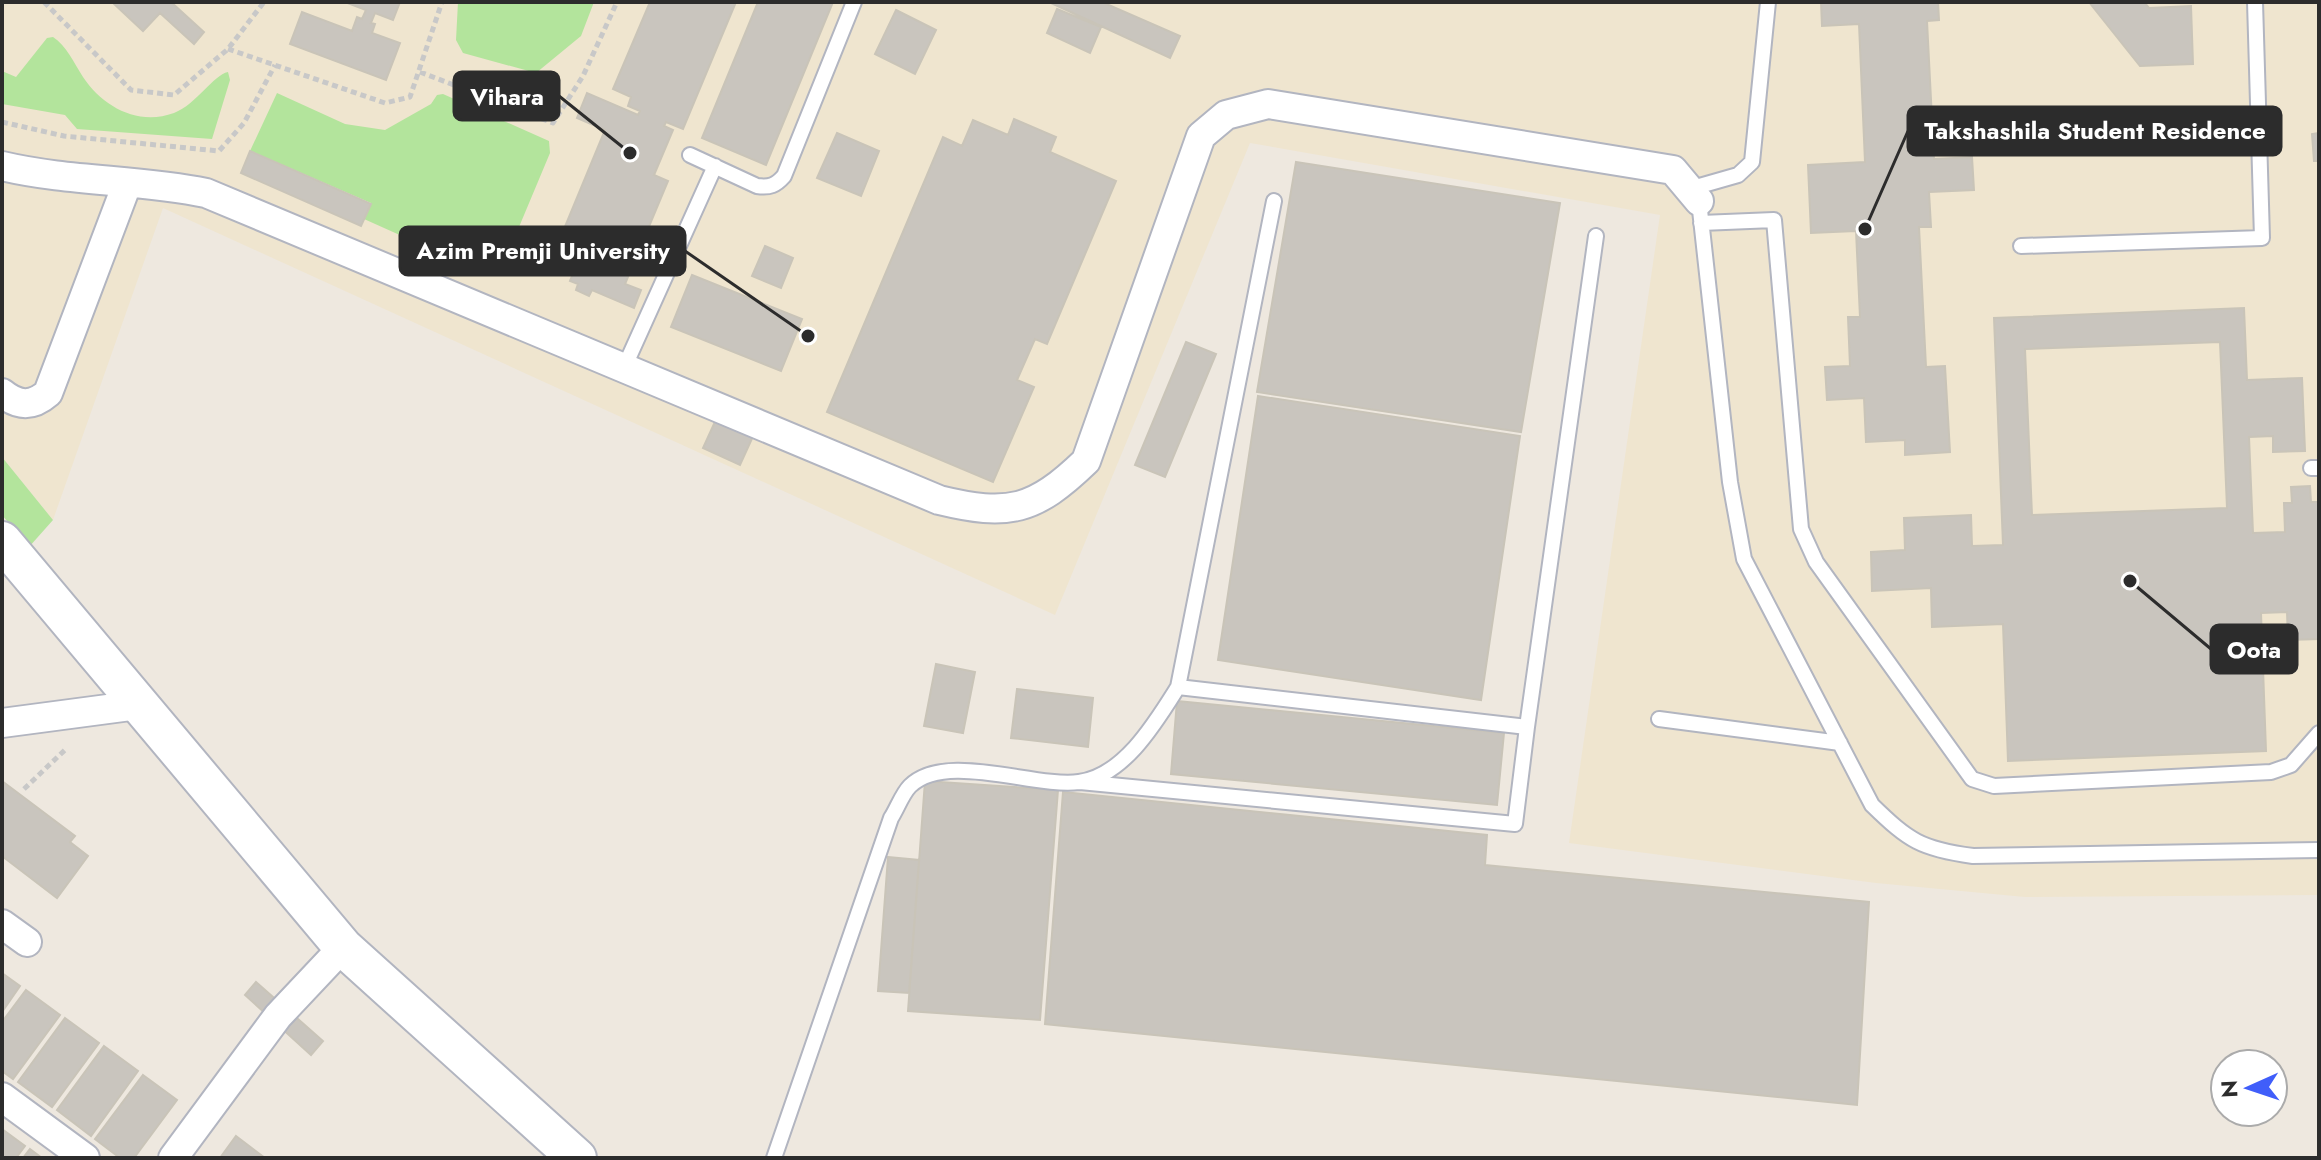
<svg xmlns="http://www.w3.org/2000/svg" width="2321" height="1160" font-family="Jost,sans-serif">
  <rect width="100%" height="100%" fill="#eee8df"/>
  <path fill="#efe5cf" d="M2 2H2319V895L2025 897 1876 883 1569 843 1660 215 1250 143 1055 615 163 208 53 520 2 457Z"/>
  <path fill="#b3e49c" d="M458 2H594L581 36 536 73 463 53 456 40Z
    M53 37C66 45 74 63 83 77 103 107 138 126 174 113 197 104 213 75 228 72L230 80 212 139 77 129 65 115 2 104V71L16 77 47 38Z
    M277 93 345 124 385 130 431 104 437 95 443 94 549 141 550 153 501 270 489 275 364 219 371 203 250 151Z
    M2 457 53 520 29 547 2 515Z"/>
  <path fill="#c9c5be" stroke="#c9c4b8" stroke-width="2" fill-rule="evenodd" d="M112 2H171L204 32 194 44 160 13 143 31Z
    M345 2H400L393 20 375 13 371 23 375 24 372 33 400 43 386 80 290 44 302 12 352 31 357 17 362 19 366 10Z
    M650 2H736L683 129 666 122 664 126 673 130 654 175 668 181 625 284 641 290 634 308 592 290 589 296 576 290 578 284 570 281 577 263 583 265 586 258 557 246 605 130 577 118 587 93 638 115 640 111 628 106 631 97 613 89Z
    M758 2H833L766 165 702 138Z
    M1049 2H1102L1180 36 1170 58Z
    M1821 2H1938L1939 20 1927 21 1934 159 1972 157 1974 190 1929 192 1931 227H1919L1926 367 1945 366 1950 452 1905 455V440L1866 442 1864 398 1827 400 1825 367 1850 366 1848 317H1860L1856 231 1811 233 1808 165 1865 162 1859 24 1822 26Z
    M2089 2H2144L2149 8 2191 6 2193 64 2140 66Z
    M1057 9 1101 27 1090 53 1047 33Z
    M896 10 936 30 915 74 875 54Z
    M1014 119 1056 137 1050 152 1116 181 1047 344 1035 339 1017 380 1034 387 993 482 827 412 943 137 962 146 973 120 1008 135Z
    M837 133 879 151 861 196 817 178Z
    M2319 133V161H2314L2312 134Z
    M250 151 371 204 361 226 241 173Z
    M1296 162 1560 203 1521 432 1257 392Z
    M765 246 793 258 781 288 752 276Z
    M692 275 802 319 781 371 671 327Z
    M2244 308 2247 380 2302 378 2305 451 2273 452V436L2249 437 2253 533 2285 532 2284 503H2292L2291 487 2310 486 2311 502H2319V639L2288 640 2287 612 2261 613 2266 751 2008 761 2003 624 1932 627 1931 588 1872 591 1871 552 1905 550 1904 518 1971 515 1972 546 2003 545 1994 318ZM2220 342 2227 508 2032 515 2025 349Z
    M1186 342 1216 354 1165 477 1135 465Z
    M1258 396 1520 436 1481 700 1218 660Z
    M718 415 755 432 740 465 703 448Z
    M936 664 975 672 963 733 924 726Z
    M1017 689 1093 698 1088 747 1011 738Z
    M1177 701 1504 733 1497 805 1171 774Z
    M2 781 75 836 70 842 88 856 57 898 2 856Z
    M925 781 1058 790 1040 1020 908 1011Z
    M1063 792 1487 835 1485 865 1869 902 1857 1105 1045 1024Z
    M888 857 919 860 909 993 878 991Z
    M2 973 20 986 2 1012Z
    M256 982 323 1041 311 1055 245 995Z
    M26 990 60 1015 13 1079 2 1071V1022Z
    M65 1018 99 1043 52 1107 18 1082Z
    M104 1046 138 1071 91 1136 57 1110Z
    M143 1075 177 1100 134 1158H120L95 1139Z
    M2 1129 25 1146 16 1158H2Z
    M236 1136 265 1158H220Z
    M30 1149 42 1158H23Z"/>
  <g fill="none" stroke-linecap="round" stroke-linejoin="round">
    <defs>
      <path id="lane" d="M690 155 757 186C770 188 776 185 784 176L854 2
        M1689 189 1738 175 1752 162 1768 2
        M1699 201 1730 482 1744 559 1872 805C1909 841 1921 849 1973 856L2319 850
        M1701 223 1774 220 1801 529 1816 562 1972 779 1994 786 2271 772 2291 765 2319 733
        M2021 246 2262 238 2255 2
        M624 368 715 166
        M2311 468H2319
        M1178 687 1527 727 1596 236
        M1659 719 1840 743
        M1080 782 1515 824 1527 727
        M774 1158 891 818C897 809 902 794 910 786 946 751 1034 788 1079 782 1124 776 1156 722 1178 687L1274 201"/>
      <path id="street" d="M2 166C70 182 139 179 206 193L939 500C1009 517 1034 511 1086 461L1201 136 1226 115 1268 104 1673 170 1699 201
        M2 393C18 406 32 407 48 393L127 184
        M2 723 138 705
        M2 924 27 942
        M2 1097 85 1158
        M173 1158 278 1016 343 947"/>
      <path id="secondary" d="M2 541 343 947 577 1158"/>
    </defs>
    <use href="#lane" stroke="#b2b5c0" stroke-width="18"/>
    <use href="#street" stroke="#b2b5c0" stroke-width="32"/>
    <use href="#secondary" stroke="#b2b5c0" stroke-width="42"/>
    <path stroke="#c8c8c8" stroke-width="5" stroke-dasharray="6 4" stroke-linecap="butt" d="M44 2 131 90 174 95 228 49 264 2
      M228 49 385 103 410 97 442 2
      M420 72 553 123 583 76 617 2
      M2 122 64 136 219 151 244 123 275 65
      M24 789 67 748"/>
    <use href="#lane" stroke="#fff" stroke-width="14"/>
    <use href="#street" stroke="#fff" stroke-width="28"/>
    <use href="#secondary" stroke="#fff" stroke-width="38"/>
  </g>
  <path fill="none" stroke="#2c2c2c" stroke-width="3" d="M630 153L559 96M1865 229L1908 131M808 336L685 251M2130 581L2211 649"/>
  <g fill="#2c2c2c" stroke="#fff" stroke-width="3">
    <circle cx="630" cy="153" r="8"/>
    <circle cx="1865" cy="229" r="8"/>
    <circle cx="808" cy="336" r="8"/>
    <circle cx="2130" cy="581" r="8"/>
  </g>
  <g fill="#2c2c2c" stroke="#2c2c2c" stroke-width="3">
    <rect x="454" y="72" width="105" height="48" rx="8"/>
    <rect x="1908" y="107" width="373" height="48" rx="8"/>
    <rect x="400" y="227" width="285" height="48" rx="8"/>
    <rect x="2211" y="625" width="86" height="48" rx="8"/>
  </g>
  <g font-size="24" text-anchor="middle" font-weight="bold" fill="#fff">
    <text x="507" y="105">Vihara</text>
    <text x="2095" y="139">Takshashila Student Residence</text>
    <text x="543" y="259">Azim Premji University</text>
    <text x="2254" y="658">Oota</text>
  </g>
  <rect width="2321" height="1160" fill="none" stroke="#2c2c2c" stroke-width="8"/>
  <g transform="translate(2249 1088) rotate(267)"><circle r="38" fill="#ffffff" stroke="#ababab" stroke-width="2"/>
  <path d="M0-6L14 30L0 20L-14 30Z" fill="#405efa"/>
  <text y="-12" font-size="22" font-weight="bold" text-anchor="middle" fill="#2c2c2c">N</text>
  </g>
</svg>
